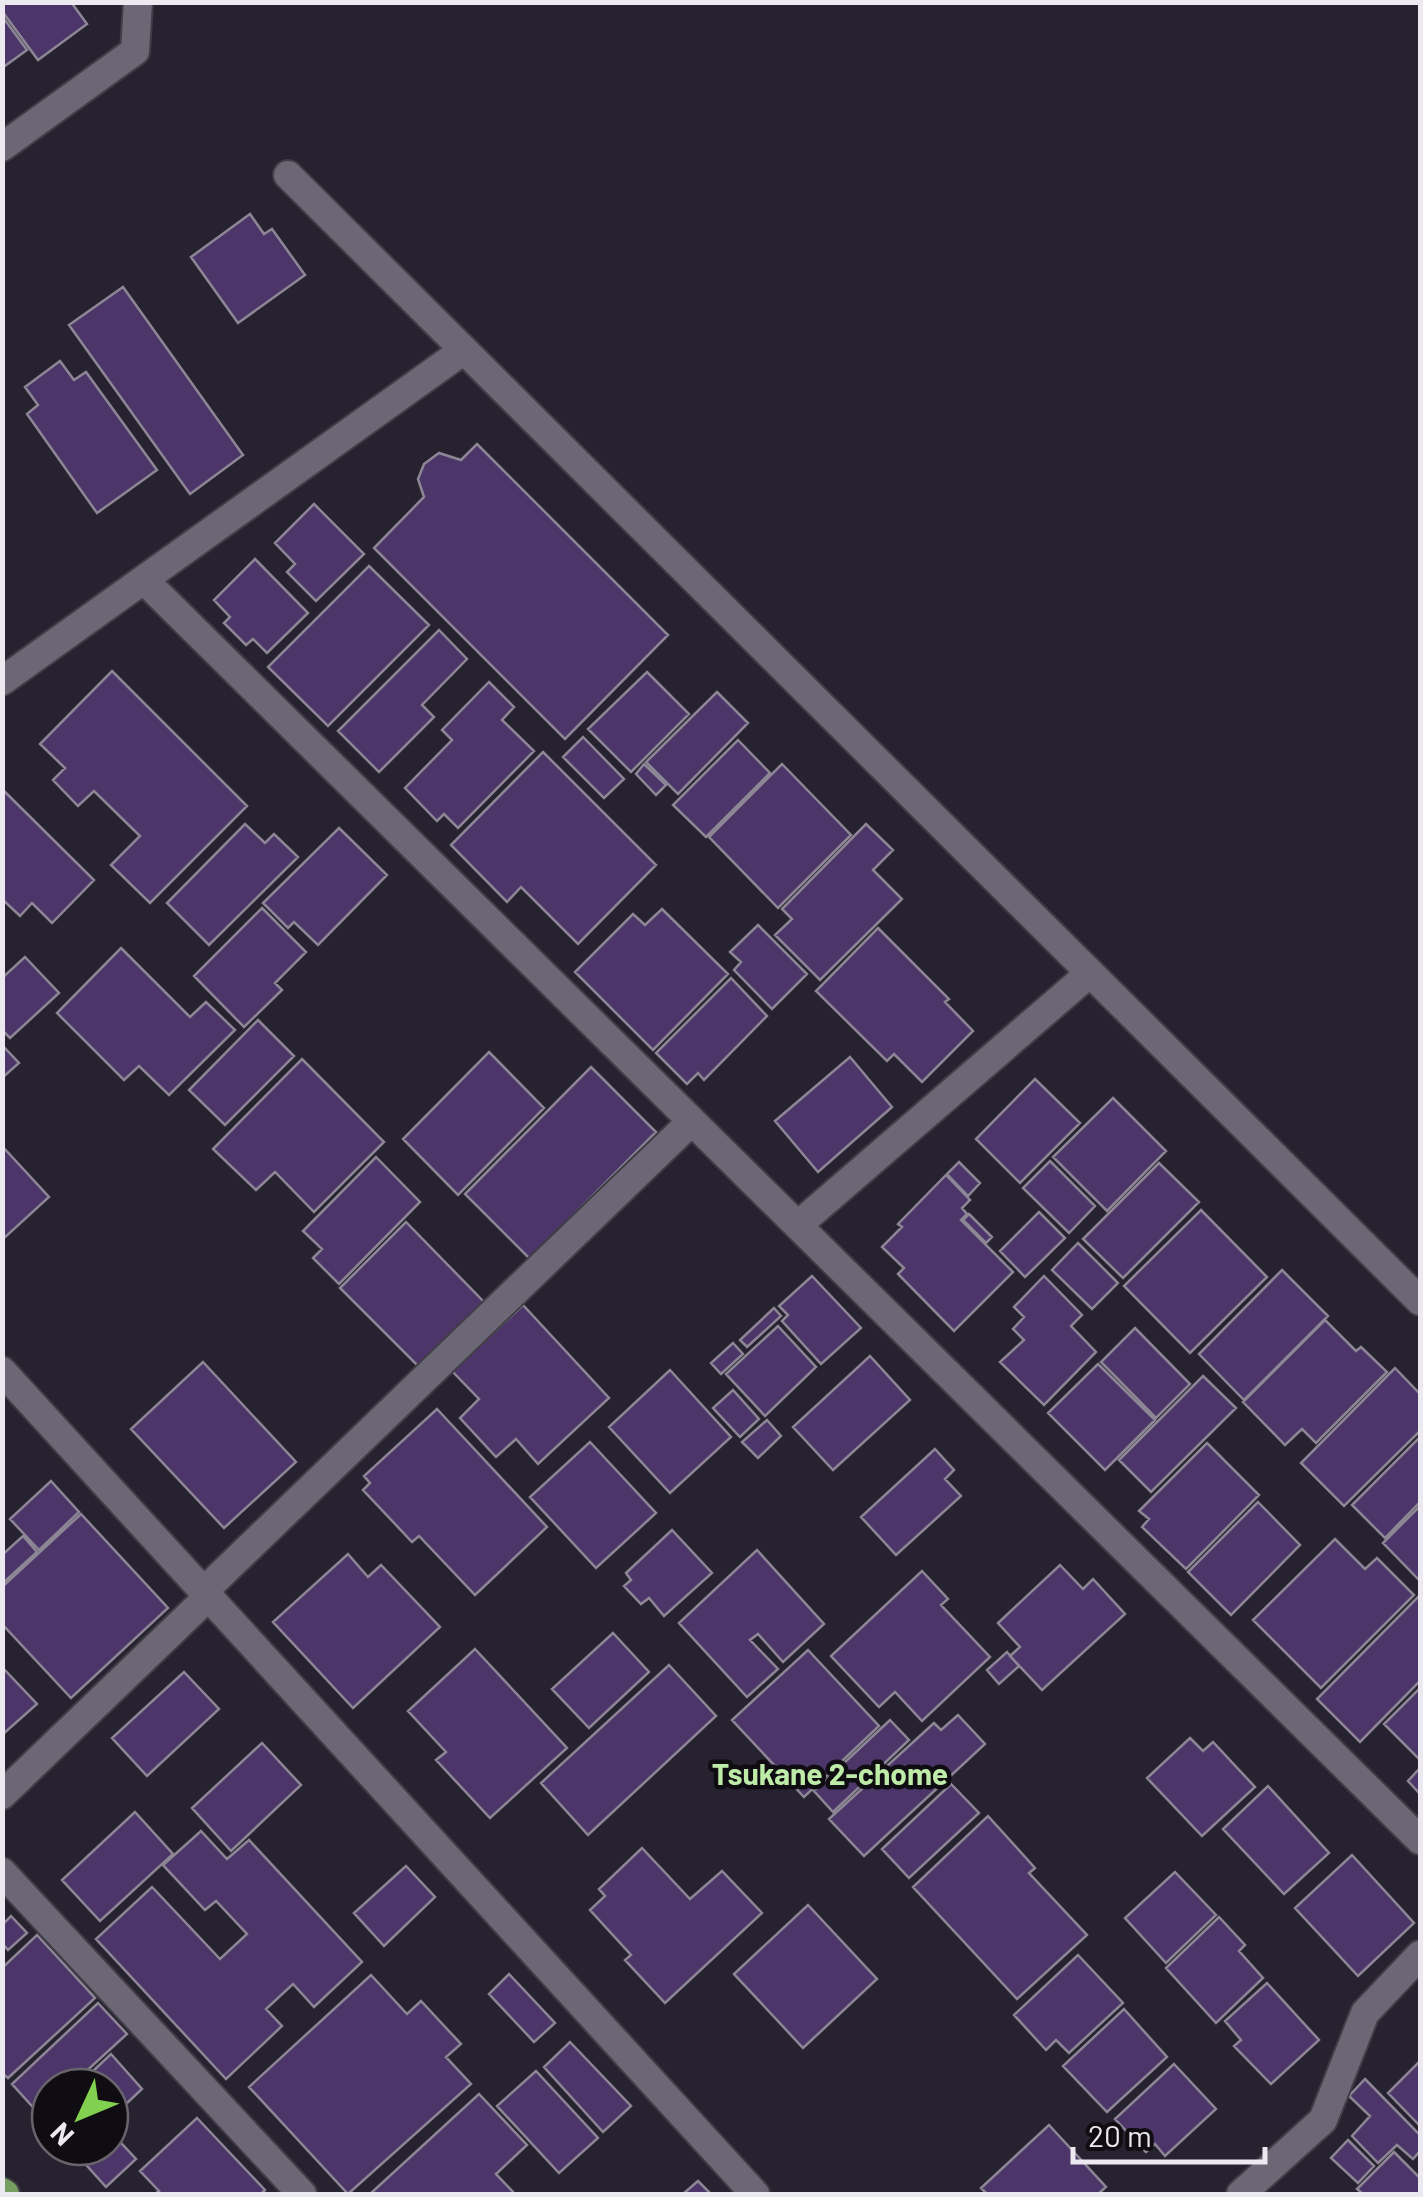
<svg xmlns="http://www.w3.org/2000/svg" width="1423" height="2197" font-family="Barlow,sans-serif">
  <rect width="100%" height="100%" fill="#27222f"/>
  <path fill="#4c3669" stroke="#8c8695" stroke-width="2.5" d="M2 2H71L87 24 38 60 2 11Z
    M2 16 27 50 2 68Z
    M250 214 264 234 272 229 305 275 238 323 191 257Z
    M123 287 243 455 190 494 69 325Z
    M60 361 74 380 86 372 157 470 97 513 27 414 38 405 25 387Z
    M477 444 668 635 565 739 374 548 424 497 418 479 424 464 439 453 461 460Z
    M314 504 364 554 316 601 287 572 295 564 275 543Z
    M255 559 308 613 267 653 253 639 246 645 224 623 230 617 214 600Z
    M369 566 429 625 328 726 268 667Z
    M439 630 467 659 422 705 434 717 379 772 338 731Z
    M112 671 247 806 150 903 111 865 140 836 94 791 78 806 53 780 65 768 40 744Z
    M647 672 689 714 631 772 588 729Z
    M489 682 514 707 502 720 534 751 458 828 444 814 437 821 405 788 452 740 442 730Z
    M717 692 748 723 678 794 646 762Z
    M583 737 624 779 604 798 563 757Z
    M738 740 770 773 706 837 673 805Z
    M543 752 656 865 578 944 521 887 507 902 451 845Z
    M644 764 666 785 656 795 636 774Z
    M782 764 851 835 778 908 709 837Z
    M2 789 94 880 52 923 32 903 20 916 2 899Z
    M245 824 265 843 274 834 298 857 209 945 167 903Z
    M866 824 893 850 873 870 902 899 820 980 775 935 792 919 782 909Z
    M339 828 387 875 318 945 294 922 288 928 263 903Z
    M262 908 306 952 275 983 282 990 244 1027 194 976Z
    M662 909 728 974 653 1050 575 972 633 914 645 925Z
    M758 925 807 974 772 1009 734 970 741 962 730 952Z
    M878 928 949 999 945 1002 973 1031 922 1082 894 1054 887 1061 816 991Z
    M121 948 190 1017 206 1002 235 1030 169 1095 139 1066 124 1080 57 1013Z
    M25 957 59 993 10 1038 2 1030V978Z
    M731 978 767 1016 704 1080 698 1073 687 1084 656 1053Z
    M258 1020 294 1056 225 1125 189 1090Z
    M2 1045 19 1063 2 1078Z
    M489 1052 544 1108 458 1195 403 1139Z
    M850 1057 892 1107 818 1172 775 1121Z
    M302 1059 384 1142 314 1212 275 1172 256 1190 213 1149Z
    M591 1067 656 1132 530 1259 465 1194Z
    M1035 1079 1080 1123 1020 1183 976 1139Z
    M1113 1098 1166 1151 1107 1211 1053 1157Z
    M2 1146 49 1197 2 1240Z
    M376 1157 420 1202 339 1284 313 1258 322 1249 303 1231Z
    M1050 1161 1095 1206 1069 1233 1023 1188Z
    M959 1162 980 1183 968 1196 947 1174Z
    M1159 1163 1199 1202 1123 1278 1083 1239Z
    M946 1175 970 1200 962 1208 967 1214 961 1220 1013 1272 954 1331 898 1274 904 1268 882 1247 902 1227 898 1224Z
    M1201 1210 1267 1277 1190 1353 1124 1286Z
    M1039 1212 1065 1238 1025 1277 1000 1251Z
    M969 1214 992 1237 986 1243 963 1220Z
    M406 1222 485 1303 420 1368 340 1288Z
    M1078 1243 1118 1283 1092 1309 1052 1270Z
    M1282 1270 1328 1316 1244 1400 1199 1354Z
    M812 1276 861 1328 821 1364 782 1321 788 1315 779 1306Z
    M1044 1276 1082 1315 1071 1326 1096 1352 1044 1405 1000 1362 1024 1340 1013 1329 1024 1317 1014 1307Z
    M523 1305 609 1398 538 1464 516 1439 496 1457 460 1418 479 1399 452 1371Z
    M774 1308 781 1316 747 1347 740 1340Z
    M1325 1320 1356 1351 1361 1347 1387 1372 1316 1443 1302 1429 1285 1445 1243 1402Z
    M778 1326 816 1367 765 1416 726 1374Z
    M1135 1328 1190 1384 1156 1418 1101 1362Z
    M733 1343 743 1354 721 1374 711 1363Z
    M870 1356 910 1400 833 1470 793 1427Z
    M203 1362 296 1462 224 1528 131 1429Z
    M1098 1364 1155 1420 1105 1470 1048 1413Z
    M1395 1368 1420 1394V1431L1344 1506 1301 1463Z
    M670 1370 731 1437 670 1493 609 1427Z
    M1203 1376 1236 1408 1151 1492 1119 1460Z
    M733 1390 759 1419 740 1437 713 1408Z
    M437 1409 547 1527 475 1595 419 1536 412 1542 363 1490 370 1483 364 1476Z
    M767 1420 781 1436 758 1458 742 1442Z
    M1420 1437V1502L1385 1538 1352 1505Z
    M590 1442 656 1513 596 1568 530 1497Z
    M1207 1443 1259 1495 1186 1569 1142 1527 1149 1519 1139 1511Z
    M935 1449 954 1470 945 1479 961 1496 896 1555 861 1517Z
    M51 1481 79 1512 39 1550 10 1519Z
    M1258 1502 1300 1545 1231 1615 1188 1572Z
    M1420 1506V1581L1383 1543Z
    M81 1514 168 1608 71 1698 2 1624V1587Z
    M672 1530 712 1573 664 1616 649 1598 641 1604 624 1586 631 1580 626 1573Z
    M23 1536 37 1552 2 1584V1555Z
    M1335 1539 1365 1569 1377 1558 1414 1595 1321 1688 1253 1620Z
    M757 1550 824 1624 783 1662 758 1634 750 1640 778 1669 747 1697 679 1623Z
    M348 1554 368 1577 381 1565 440 1627 353 1708 273 1622Z
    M1060 1565 1083 1589 1093 1579 1125 1614 1042 1690 1010 1656 1020 1647 998 1623Z
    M922 1571 948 1599 941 1605 990 1657 922 1721 895 1692 879 1707 831 1656Z
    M1420 1595V1681L1360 1742 1317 1699Z
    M613 1633 649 1672 589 1728 552 1689Z
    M475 1649 567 1748 490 1818 436 1760 446 1752 408 1711Z
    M808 1650 879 1726 804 1797 732 1720Z
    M1007 1652 1019 1666 999 1684 987 1670Z
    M669 1665 716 1716 588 1835 541 1783Z
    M2 1667 37 1704 2 1735Z
    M184 1672 219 1709 147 1776 112 1738Z
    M1420 1688V1760L1384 1724Z
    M958 1715 985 1744 864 1856 829 1819 934 1723 941 1730Z
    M890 1720 909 1740 833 1812 814 1791Z
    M1190 1738 1203 1751 1213 1742 1255 1787 1202 1836 1147 1778Z
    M262 1743 301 1785 231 1851 192 1808Z
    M1420 1768V1794L1408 1781Z
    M951 1784 979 1813 909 1878 882 1849Z
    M1268 1786 1329 1853 1284 1894 1223 1829Z
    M135 1812 173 1854 100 1921 62 1880Z
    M988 1816 1035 1868 1029 1873 1087 1935 1017 1999 913 1887Z
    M201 1831 227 1859 249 1840 362 1962 314 2007 293 1984 266 2009 282 2026 226 2079 96 1939 152 1887 220 1959 247 1934 216 1901 205 1910 163 1865Z
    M642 1848 690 1899 722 1871 762 1913 665 2003 625 1960 631 1955 590 1910 605 1896 599 1889Z
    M1352 1855 1414 1923 1358 1976 1295 1908Z
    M406 1866 435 1897 384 1946 354 1913Z
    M1175 1872 1216 1915 1166 1963 1125 1918Z
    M808 1905 877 1979 803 2048 734 1974Z
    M11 1916 27 1933 8 1950 2 1943V1925Z
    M1219 1917 1245 1945 1239 1951 1263 1978 1216 2023 1166 1968Z
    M37 1935 95 1998 8 2078 2 2073V1968Z
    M1078 1955 1123 2003 1069 2053 1056 2040 1046 2050 1014 2015Z
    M509 1974 555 2023 534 2042 489 1994Z
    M371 1975 407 2014 421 2001 461 2044 446 2057 471 2084 348 2194 249 2087Z
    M1267 1983 1319 2040 1271 2084 1234 2046 1241 2040 1225 2021Z
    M98 2003 127 2034 69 2087H50V2105L40 2115 12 2084Z
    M1124 2009 1167 2057 1107 2112 1063 2066Z
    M570 2042 631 2106 603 2132 544 2067Z
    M111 2054 142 2089 110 2119V2087H76Z
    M1420 2061V2126L1388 2093Z
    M1174 2064 1216 2109 1165 2156 1155 2144 1146 2152 1115 2119Z
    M536 2071 598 2138 559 2173 497 2106Z
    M1365 2079 1420 2135V2151L1413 2159 1397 2145 1378 2163 1352 2136 1370 2116 1349 2096Z
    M479 2094 527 2145 496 2174 515 2194H370Z
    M197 2118 265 2190 261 2194H155L159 2191 140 2171Z
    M1049 2125 1106 2187 1098 2194H987L981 2188Z
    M110 2131 136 2159 106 2187 70 2147H110Z
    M1348 2140 1374 2166 1358 2183 1331 2158Z
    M1394 2152 1420 2178V2194H1363L1357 2189Z
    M698 2181 711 2194H683Z"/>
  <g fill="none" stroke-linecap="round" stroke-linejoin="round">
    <defs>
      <path id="service" d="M2 1872 302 2194
        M1241 2194 1323 2120 1365 2013 1420 1955"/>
      <path id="minor" d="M2 147 135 51 138 2
        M288 175 1420 1301
        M144 580 1420 1840
        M2 681 464 350
        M798 1225 1090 973
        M2 1371 755 2194
        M204 1591 692 1121
        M2 1795 209 1596"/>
      <path id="primary" d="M2 2192 5 2194"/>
    </defs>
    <use href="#service" stroke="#403d47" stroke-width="32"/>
    <use href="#minor" stroke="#403d47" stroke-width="32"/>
    <use href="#primary" stroke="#403d47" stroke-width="32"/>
    <use href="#service" stroke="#6c6775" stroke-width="28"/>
    <use href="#minor" stroke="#6c6775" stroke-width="28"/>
    <use href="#primary" stroke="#769e60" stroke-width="28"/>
  </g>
  <g text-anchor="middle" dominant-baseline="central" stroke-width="9" stroke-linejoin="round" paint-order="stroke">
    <g font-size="30" font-weight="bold" fill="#bfeba8" stroke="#0f0d12">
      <text x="830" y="1773">Tsukane 2-chome</text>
    </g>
  </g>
  <rect width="1423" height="2197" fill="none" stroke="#ece9f1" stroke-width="10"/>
  <g transform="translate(80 2117) rotate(226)"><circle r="48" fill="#0f0d12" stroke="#67656b" stroke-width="2.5"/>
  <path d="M0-8L18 38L0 25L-18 38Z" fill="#82d050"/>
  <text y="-15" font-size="28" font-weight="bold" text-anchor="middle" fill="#ece9f1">N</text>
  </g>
  <path d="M1073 2147v15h192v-15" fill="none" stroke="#ece9f1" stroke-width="5"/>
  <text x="1088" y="2147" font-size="30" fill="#ece9f1" stroke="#0f0d12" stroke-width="8" paint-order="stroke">20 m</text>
</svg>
